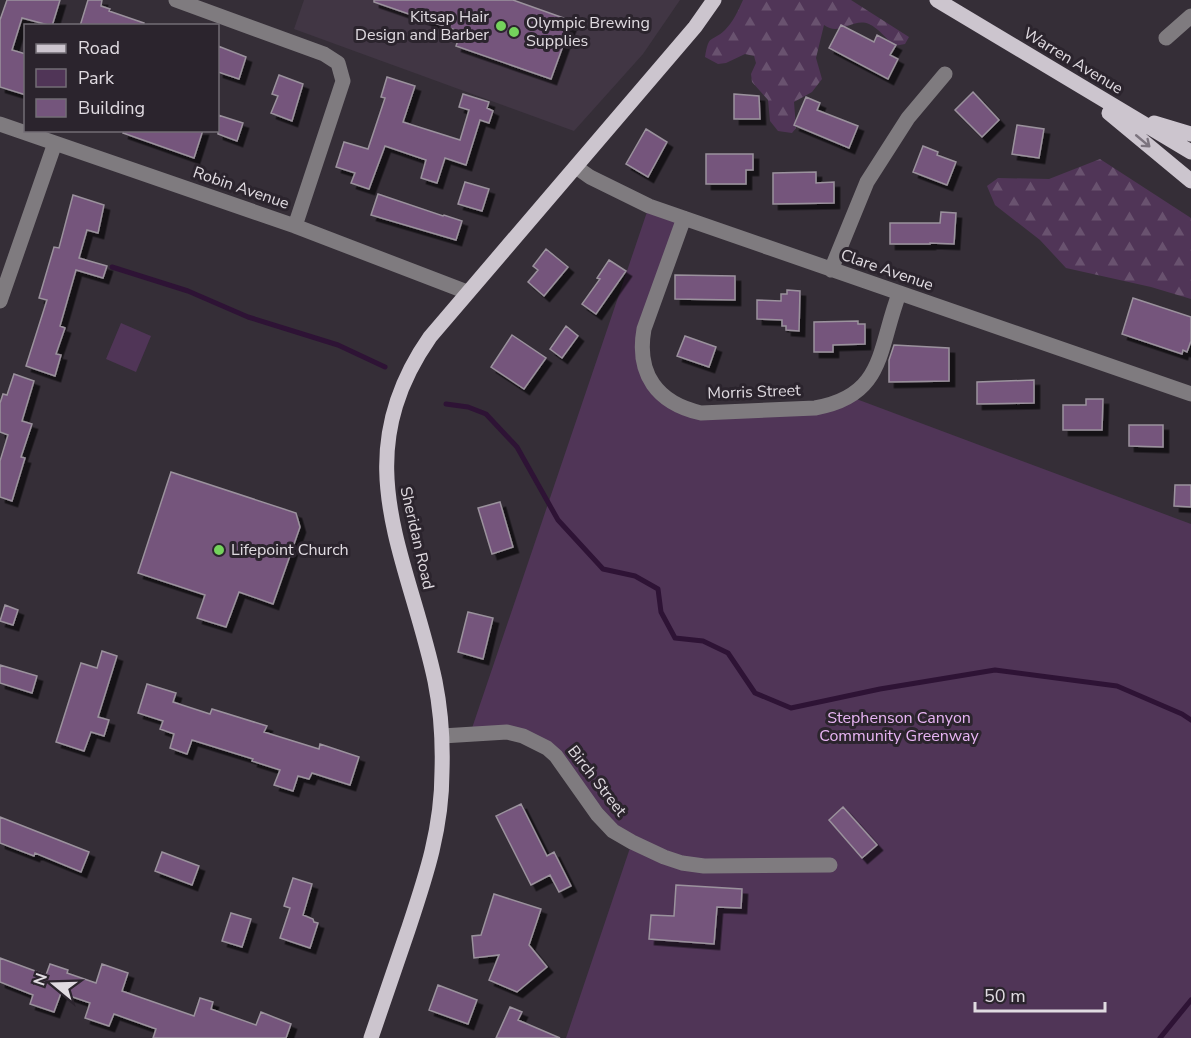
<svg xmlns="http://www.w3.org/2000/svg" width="1191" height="1038" font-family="'Nunito Sans',sans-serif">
  <defs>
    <pattern id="forest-firs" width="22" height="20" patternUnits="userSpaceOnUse" patternTransform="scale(1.5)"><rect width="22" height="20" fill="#503557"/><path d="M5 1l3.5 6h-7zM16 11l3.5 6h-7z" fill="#69526f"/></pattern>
    <filter id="shadow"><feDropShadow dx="5.5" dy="5.5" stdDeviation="0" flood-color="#0009"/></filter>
  </defs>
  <rect width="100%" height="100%" fill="#352e37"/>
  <path fill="#413644" d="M304 0H680L643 54 574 131 294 29Z"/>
  <path fill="url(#forest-firs)" d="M743 0H851L909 37 905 44 894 46C887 39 878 28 869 24 853 17 840 37 824 25L816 58 822 79 812 92 794 102 796 128 792 133 778 131 770 121 768 100 752 82 751 74 756 63 754 56 745 54 726 63 718 64 705 57C709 33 711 43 725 30 733 22 738 11 743 0Z
    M1100 159 1191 218V299L1151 287 1066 268 1040 240 995 205 987 186 998 178 1049 179Z"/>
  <path fill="#503557" d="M649 206 684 218 644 329 651 382 701 413 851 397 1191 524V1038H566L632 842 556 756 523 736 470 734Z
    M121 323 151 336 136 372 106 359Z"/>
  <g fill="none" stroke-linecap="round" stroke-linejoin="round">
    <path stroke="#2e1335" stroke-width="5" d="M112 267 188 291 248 317 338 345 385 367
      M446 404 468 407 486 414 517 447 558 520 603 569 635 576 658 589 661 612 675 638 703 641 728 653 755 693 791 708 880 689 995 670 1117 686 1182 714 1191 720
      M1160 1038 1191 1000"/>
  </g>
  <path fill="#74557c" stroke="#9b929d" stroke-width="1.5" filter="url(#shadow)" d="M7 0H60L52 26 22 18 12 50 26 54V95L0 87V20Z
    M88 0H102L101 6 110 9 109 11 144 23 143 26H80Z
    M374 0H513L572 21 551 79 456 46 461 32 374 2Z
    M841 25 874 42 877 35 896 45 890 55 898 59 888 79 829 48Z
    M218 46 246 57 239 79 218 72Z
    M279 75 303 84 292 121 271 113 278 96 272 94Z
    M387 77 415 86 403 122 460 140 469 110 459 107 463 94 489 102 487 108 493 111 489 123 480 120 466 165 445 158 437 183 421 178 426 160 385 146 369 189 351 183 355 173 336 167 344 142 368 149 385 98 381 97Z
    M973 92 999 120 982 137 955 110Z
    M734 94 759 96 760 119H734Z
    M806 97 820 103 817 110 858 126 849 148 794 125Z
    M218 115 243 123 237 141 218 134Z
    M1017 125 1044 129 1039 158 1012 154Z
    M646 129 667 142 648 177 626 164Z
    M124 130H203L194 158 123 133Z
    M923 146 938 152 937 155 956 162 947 185 913 172Z
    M706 154H753V170H746V184H706Z
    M816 172V183L834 182V203L773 204V173Z
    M465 182 489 189 482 211 458 204Z
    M378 194 443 216 444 215 462 221 456 240 371 215Z
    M73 195 104 205 98 233 87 230 79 258 107 266 103 278 76 270 60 326 65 328 56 354 61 355 55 376 26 366 47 300 39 298 54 247 59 248Z
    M941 212 956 213 954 244 930 243V244H890V223H940Z
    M546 249 568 267 544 296 528 282 538 270 533 266Z
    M609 260 626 271 596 314 582 304 600 279 597 278Z
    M675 275 735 276V300L675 299Z
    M787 290 800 291 799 331 786 330V326H782V320L757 319V300L781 301V294H787Z
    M1133 298 1191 317V341L1187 352 1183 350 1182 354 1122 334Z
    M858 321V324H865V344L833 345V352H814V322Z
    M566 326 578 336 562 358 550 349Z
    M512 335 546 358 524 389 491 367Z
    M685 336 716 347 709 367 677 356Z
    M894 345 949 348V381L889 382V360Z
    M14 374 34 381 22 421 32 424 21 457 25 458 12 501 0 497V461L8 435 0 432V403L3 394 7 395Z
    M1034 380V403L977 404V382Z
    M1086 399H1103L1102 430H1063V405H1086Z
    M1129 425H1163V447L1129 446Z
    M171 472 296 513 300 527 273 604 239 592 226 627 197 618 205 595 138 573Z
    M1175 485H1191V507L1174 506Z
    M500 502 513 547 492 554 478 508Z
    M5 605 18 610 13 625 0 621Z
    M468 612 493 618 483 659 458 652Z
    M102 651 117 656 98 717 109 720 104 736 91 732 84 751 56 742 81 663 97 668Z
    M0 665 37 676 32 693 0 683Z
    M147 684 176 693 173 702 210 714 212 709 267 726 264 732 319 749 320 744 359 757 350 785 312 773 309 779 298 776 293 791 274 785 280 770 252 761 253 759 192 740 187 754 170 748 174 734 160 729 163 721 138 713Z
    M521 804 547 856 554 852 571 886 559 892 550 875 531 885 496 816Z
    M843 807 877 845 862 858 829 820Z
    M0 817 89 852 81 872 35 853 34 856 0 843Z
    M162 852 199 866 192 885 155 871Z
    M293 878 312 884 303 915 313 919 314 922 318 923 310 948 280 938 290 908 284 906Z
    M676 885 742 889 741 908 717 907 714 944 649 939 651 915 674 916Z
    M494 894 541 909 529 945 547 967 517 992 489 980 499 955 474 958 472 936 481 935Z
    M231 913 251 919 242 947 222 941Z
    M0 958 46 975 50 964 68 970 67 973 96 983 102 964 128 973 122 991 194 1016 200 998 213 1002 211 1009 256 1025 261 1012 291 1024 286 1038H153L156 1029 114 1014 109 1026 85 1018 90 1003 61 993 54 1012 30 1004 33 995 0 982Z
    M438 985 477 1000 468 1024 429 1010Z
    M510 1007 522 1012 518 1020 560 1038H496Z"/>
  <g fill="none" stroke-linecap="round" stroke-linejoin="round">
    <path stroke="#7f7b7f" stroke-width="15" d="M176 0 324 54 338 63 343 81 295 226
      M1166 38 1191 16
      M0 124 295 226 467 292
      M576 167 590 177 649 206 1191 394
      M684 218 644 329C636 374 657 403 701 413L815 408C885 396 878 349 899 294
      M831 270 867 182 908 118 945 74
      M0 301 55 143
      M442 736 507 732 523 736 547 748 556 756 597 814 613 831 632 842 664 857 682 863 704 866 830 865"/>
    <path stroke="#ccc5ce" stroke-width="15" d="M937 0 1191 152
      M1109 113 1191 181
      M1154 123 1191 134
      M371 1038C383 1002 396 966 408 930 426 876 442 829 442 771 443 741 441 711 435 681 408 554 344 460 430 337L695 27 714 0"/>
  </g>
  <defs><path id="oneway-shaft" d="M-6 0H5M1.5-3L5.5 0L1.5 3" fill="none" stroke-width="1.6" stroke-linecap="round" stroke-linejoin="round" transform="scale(1.5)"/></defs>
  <use stroke="#7c747e" href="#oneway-shaft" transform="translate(1143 141) rotate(40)"/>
  <g fill="#74d25c" stroke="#2b242d" stroke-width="2">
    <circle cx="501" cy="26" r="6"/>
    <circle cx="514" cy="32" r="6"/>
    <circle cx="219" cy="550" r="6"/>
  </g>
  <g text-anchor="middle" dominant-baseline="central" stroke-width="6" stroke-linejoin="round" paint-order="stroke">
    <g font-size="16" fill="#e0dbe1" stroke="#2b242d" text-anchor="start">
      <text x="489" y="17" text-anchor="end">Kitsap Hair<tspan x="489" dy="18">Design and Barber</tspan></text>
      <text x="526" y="23">Olympic Brewing<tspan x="526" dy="18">Supplies</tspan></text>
      <text x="231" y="550">Lifepoint Church</text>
    </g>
    <g font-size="16" fill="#e0dbe1" stroke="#2b242d">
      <text transform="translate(1073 61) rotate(31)">Warren Avenue</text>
      <text transform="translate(241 188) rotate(19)">Robin Avenue</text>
      <text transform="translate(887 270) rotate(19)">Clare Avenue</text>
      <text transform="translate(754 392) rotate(-2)">Morris Street</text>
      <text transform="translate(417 538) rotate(77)">Sheridan Road</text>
      <text transform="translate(597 781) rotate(52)">Birch Street</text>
    </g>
    <g font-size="16" fill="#e8b5f4" stroke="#2b242d">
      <text x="899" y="718">Stephenson Canyon<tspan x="899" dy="18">Community Greenway</tspan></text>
    </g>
  </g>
  <rect x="24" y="24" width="195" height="108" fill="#2b242d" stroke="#736d75" stroke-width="1.5"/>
  <rect x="36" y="44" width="30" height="9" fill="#ccc5ce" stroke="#736d75" stroke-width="1.5"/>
  <text x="78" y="54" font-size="18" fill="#e0dbe1">Road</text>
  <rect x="36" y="69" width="30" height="18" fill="#503557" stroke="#736d75" stroke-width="1.5"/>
  <text x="78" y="84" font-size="18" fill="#e0dbe1">Park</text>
  <rect x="36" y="99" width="30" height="18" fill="#74557c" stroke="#736d75" stroke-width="1.5"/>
  <text x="78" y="114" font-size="18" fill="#e0dbe1">Building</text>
  <g transform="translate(54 984) rotate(289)" stroke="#2b242d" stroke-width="4.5" paint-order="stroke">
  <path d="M0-4.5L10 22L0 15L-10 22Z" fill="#e0dbe1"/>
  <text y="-9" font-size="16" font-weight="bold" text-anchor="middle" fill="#e0dbe1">N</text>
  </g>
  <path d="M975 1002v9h130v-9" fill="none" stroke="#e0dbe1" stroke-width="3"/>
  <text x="984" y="1002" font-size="18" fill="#e0dbe1" stroke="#2b242d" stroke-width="4.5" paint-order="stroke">50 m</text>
</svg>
